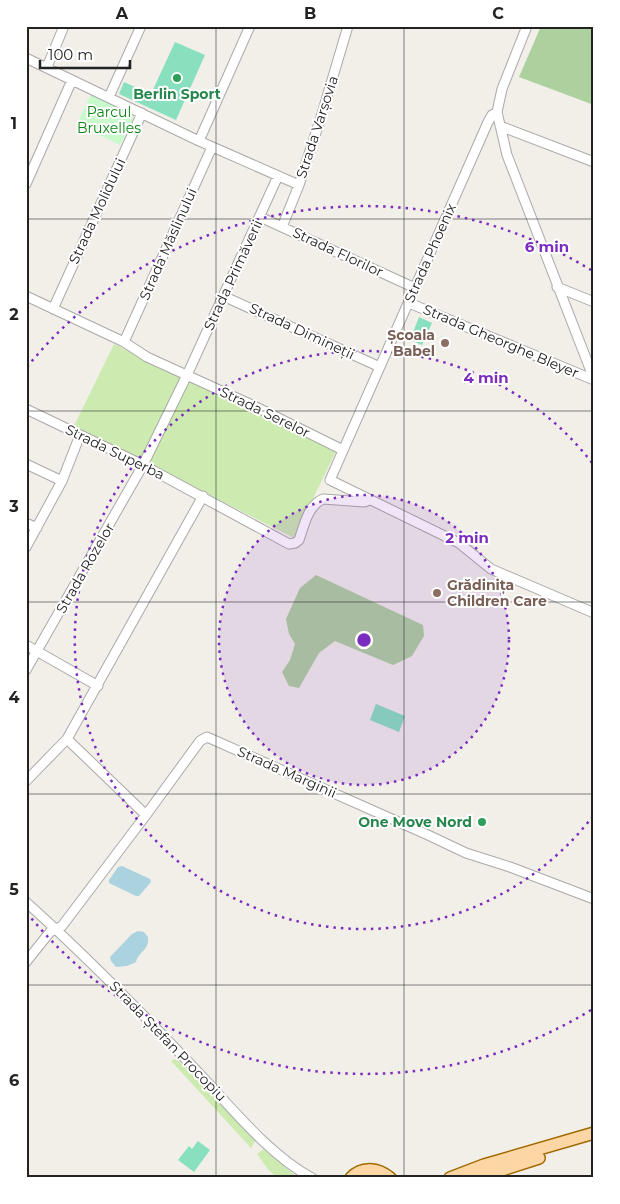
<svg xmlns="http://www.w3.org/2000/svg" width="620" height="1204" font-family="Montserrat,sans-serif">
  <rect width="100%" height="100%" fill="#f2efe9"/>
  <path fill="#cdebb0" d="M114 344 336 451 294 538 74 426Z
    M175 1059 178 1060 256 1140 251 1148 171 1061Z
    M264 1149 298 1178H277L267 1168 257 1154Z"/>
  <path fill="#add19e" d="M541 26H594V105L519 77Z
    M316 575 423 625 424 636 412 656 393 665 335 641 319 653 299 688 289 686 282 672 290 660 295 644 289 634 286 619 300 588Z"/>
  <path fill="#c8facc" d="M92 93 136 113 120 145 77 124Z"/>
  <path fill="#88e0be" d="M175 42 205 55 176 120 119 94 124 82 151 94Z
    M419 317 432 323 422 345 410 340Z
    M376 704 405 716 399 732 370 720Z
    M198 1141 210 1150 194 1172 178 1160 189 1146 192 1149Z"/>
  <path fill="#aad3df" d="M122 866 150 879 151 882 139 896H136L109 883V880L118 867Z
    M138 931 144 932 148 937C149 952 139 950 136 962L127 966 116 967 111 961 110 957 132 934Z"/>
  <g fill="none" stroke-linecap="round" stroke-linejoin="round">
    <defs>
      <path id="minor" d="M527 26 502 89 497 112 507 155 594 379
        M26 58 199 141 299 185
        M47 67 64 26
        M109 97 141 26
        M497 112 492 115 488 122 330 480 459 543 491 569 594 613
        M500 126 594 162
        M199 141 250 26
        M26 184 72 80
        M260 217 415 288
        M282 227 299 185 321 117 348 26
        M557 287 594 302
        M26 296 124 342 147 357 250 404 343 450
        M223 296 380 367
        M409 303 594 380
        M53 309 142 113
        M124 342 212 147
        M26 409 143 465 289 544 295 543 299 540C304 526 308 505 323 499L364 502 370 500
        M26 464 62 481
        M26 523 37 528
        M26 547 62 481 80 435
        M26 645 98 686
        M26 670 143 465 187 375 278 176
        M67 739 146 815
        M26 781 67 739 203 496
        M26 902C85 955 141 1012 196 1070 230 1106 268 1154 312 1178
        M26 962 50 932 62 926 146 815 200 741 207 737 428 835 466 853 510 867 594 899"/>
      <path id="major" d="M351 1178C362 1166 378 1168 390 1178
        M450 1178 484 1165 594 1133
        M477 1178 539 1158"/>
    </defs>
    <use href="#minor" stroke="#a9a9a9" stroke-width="11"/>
    <use href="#major" stroke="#a06b00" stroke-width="14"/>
    <use href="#minor" stroke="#fff" stroke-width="9"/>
    <use href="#major" stroke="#fcd6a4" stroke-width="11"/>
  </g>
  <path fill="none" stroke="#222" stroke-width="1" stroke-opacity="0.55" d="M216 26V1178M404 26V1178M26 219H594M26 411H594M26 602H594M26 794H594M26 985H594"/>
  <circle cx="364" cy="640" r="145" fill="#7b2cbf" fill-opacity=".12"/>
  <g fill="none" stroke="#7b2cbf" stroke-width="2.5" stroke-dasharray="2.5 5">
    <circle cx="364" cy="640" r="145"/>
    <path d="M593 816A289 289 0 1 1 593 464"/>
    <path d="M591 1010A434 434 0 0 1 27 913M27 367A434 434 0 0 1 591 270"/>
  </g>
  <g fill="#2e9e5b" stroke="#fff" stroke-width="2">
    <circle cx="177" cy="78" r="5"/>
    <circle cx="482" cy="822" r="5"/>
  </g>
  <g fill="#8d6e63" stroke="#fff" stroke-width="2">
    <circle cx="445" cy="343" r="5"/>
    <circle cx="437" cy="593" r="5"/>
  </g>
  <g text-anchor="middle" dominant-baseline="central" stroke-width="4" stroke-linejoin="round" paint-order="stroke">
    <g font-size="14" font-weight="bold" fill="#27864d" stroke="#fff">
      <text x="177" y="94">Berlin Sport</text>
      <text x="472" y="822" text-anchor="end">One Move Nord</text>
    </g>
    <g font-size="14" fill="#0c8416" stroke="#fff">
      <text x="109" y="112">Parcul<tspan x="109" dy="16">Bruxelles</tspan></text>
    </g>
    <g font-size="14" fill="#222" stroke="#fff">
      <text transform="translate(317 127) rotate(-72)">Strada Varșovia</text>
      <text transform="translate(97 211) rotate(-65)">Strada Molidului</text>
      <text transform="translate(168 244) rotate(-66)">Strada Măslinului</text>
      <text transform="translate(338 252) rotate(25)">Strada Florilor</text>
      <text transform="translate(430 253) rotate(-66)">Strada Phoenix</text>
      <text transform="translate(233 275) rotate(-65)">Strada Primăverii</text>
      <text transform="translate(302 331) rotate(25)">Strada Dimineții</text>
      <text transform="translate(501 341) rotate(23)">Strada Gheorghe Bleyer</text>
      <text transform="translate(265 412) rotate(26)">Strada Serelor</text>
      <text transform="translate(115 452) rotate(26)">Strada Superba</text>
      <text transform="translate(85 568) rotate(-60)">Strada Rozelor</text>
      <text transform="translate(287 772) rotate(24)">Strada Marginii</text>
      <text transform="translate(168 1041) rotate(46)">Strada Ștefan Procopiu</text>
    </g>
    <g font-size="14" font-weight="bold" fill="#785e54" stroke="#fff" text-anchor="end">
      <text x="435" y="335">Școala<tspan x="435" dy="16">Babel</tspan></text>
      <text x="447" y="585" text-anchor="start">Grădinița<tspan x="447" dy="16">Children Care</tspan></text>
    </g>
  </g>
  <circle cx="364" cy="640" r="8" fill="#7b2cbf" stroke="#fff" stroke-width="2.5"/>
  <g font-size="15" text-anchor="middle" font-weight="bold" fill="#7b2cbf" stroke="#fff" stroke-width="4" stroke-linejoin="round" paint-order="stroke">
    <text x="547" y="252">6 min</text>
    <text x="486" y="383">4 min</text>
    <text x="467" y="543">2 min</text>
  </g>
  <rect width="620" height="1204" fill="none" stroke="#ffffff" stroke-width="55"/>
  <path d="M40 60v8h90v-8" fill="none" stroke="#222222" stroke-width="2.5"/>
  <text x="48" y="60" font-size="15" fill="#222222" stroke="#ffffff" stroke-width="4" paint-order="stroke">100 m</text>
  <rect x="28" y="28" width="564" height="1148" fill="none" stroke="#222" stroke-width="2"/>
  <g font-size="16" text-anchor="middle" font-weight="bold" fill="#222">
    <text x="122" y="19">A</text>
    <text x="310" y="19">B</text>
    <text x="498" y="19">C</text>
    <text x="14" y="129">1</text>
    <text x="14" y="320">2</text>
    <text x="14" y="512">3</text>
    <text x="14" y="703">4</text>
    <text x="14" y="895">5</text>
    <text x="14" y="1086">6</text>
  </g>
</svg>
